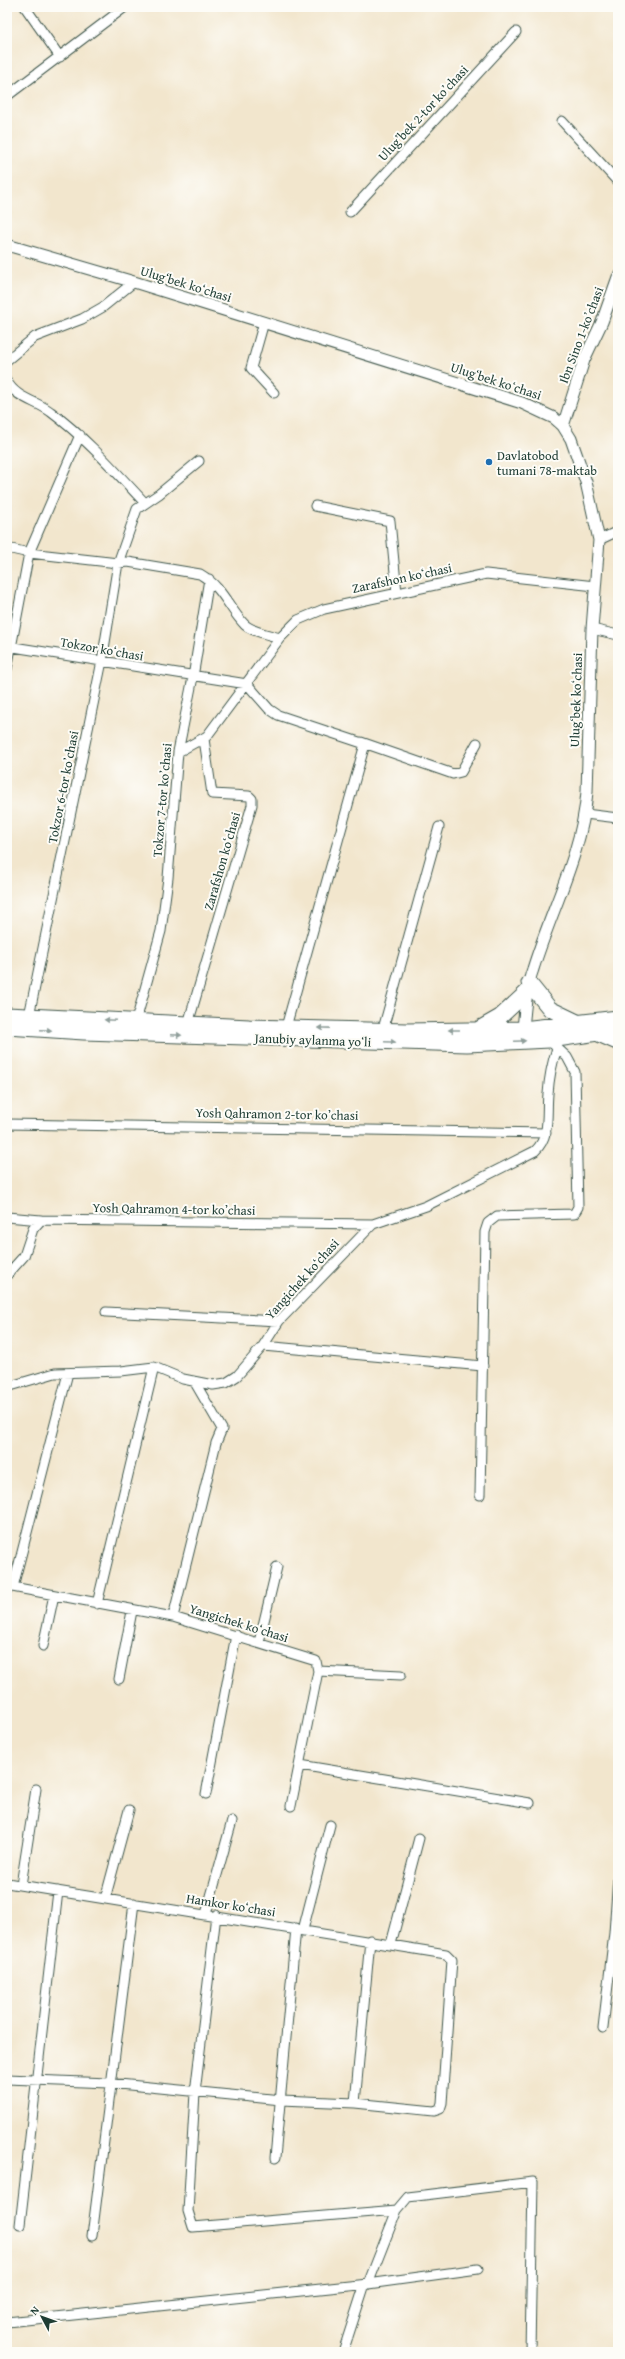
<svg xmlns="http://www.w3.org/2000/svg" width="625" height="2359" viewBox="0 0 625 2359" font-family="'Gentium Book Plus',serif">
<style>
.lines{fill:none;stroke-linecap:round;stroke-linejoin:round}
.minor-casing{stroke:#3f564b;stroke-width:11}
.tertiary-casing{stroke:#3f564b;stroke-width:13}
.secondary-casing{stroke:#3f564b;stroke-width:14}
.trunk-casing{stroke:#3f564b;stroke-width:17}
.minor{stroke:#fff;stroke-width:9}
.tertiary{stroke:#fff;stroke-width:11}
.secondary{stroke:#fff;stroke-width:12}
.trunk{stroke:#fff;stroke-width:15}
.oneway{fill:#8f9e9a}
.poi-dot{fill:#1f6fb2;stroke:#fdfcf7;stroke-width:1.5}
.labels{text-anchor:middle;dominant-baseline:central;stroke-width:4;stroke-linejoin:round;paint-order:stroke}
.street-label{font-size:13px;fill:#1f3d34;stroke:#fdfcf7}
.poi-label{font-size:13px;fill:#1f3d34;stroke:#fdfcf7;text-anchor:start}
</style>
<rect width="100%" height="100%" fill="#fdfcf7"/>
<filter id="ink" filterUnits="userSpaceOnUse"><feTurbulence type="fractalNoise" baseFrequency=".025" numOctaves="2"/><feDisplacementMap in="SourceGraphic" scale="8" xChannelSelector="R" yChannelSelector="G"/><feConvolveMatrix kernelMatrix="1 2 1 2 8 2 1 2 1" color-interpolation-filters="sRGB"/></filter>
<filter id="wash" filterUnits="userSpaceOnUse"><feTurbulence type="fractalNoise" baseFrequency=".012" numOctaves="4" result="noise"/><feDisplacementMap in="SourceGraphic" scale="16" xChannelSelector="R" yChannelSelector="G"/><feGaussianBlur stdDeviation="0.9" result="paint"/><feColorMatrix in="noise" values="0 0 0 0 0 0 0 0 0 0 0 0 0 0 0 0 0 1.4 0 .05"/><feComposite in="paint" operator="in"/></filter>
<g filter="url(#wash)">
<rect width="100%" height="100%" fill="#f2e6cd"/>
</g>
<g filter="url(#ink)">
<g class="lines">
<defs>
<path id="minor" d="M25,7L60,57
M7,96L125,7
M562,121L618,182
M350,212L516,32
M264,322L251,368L274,393
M7,360L35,337L82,319L103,307L134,282
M7,381C15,398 37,401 51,412C86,438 115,471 145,503
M315,506L390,521L397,593
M599,540L618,531
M7,548L29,553L118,563L128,562L200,574C224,588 228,608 245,625C253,632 270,635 280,638
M592,629L618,635
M7,646L247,684L269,709L278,715L365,744L286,1027
M7,669L29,553L80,435
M361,742L453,774L461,772L477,743
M178,752L207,736L280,638L298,620L324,609L486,574L595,586
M585,814L618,818
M29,1016L102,661L118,563L137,509L159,494L199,461
M136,1021L161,931L168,878L178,752L193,677L209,579
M188,1024L252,805V799L249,796L212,794L204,739L199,742
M383,1029L439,827
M7,1124L546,1133
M7,1217L41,1220
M7,1275L24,1256L33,1229L41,1220L373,1224
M106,1312L279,1321
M263,1346L483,1366
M7,1387L55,1373L121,1371L154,1367L183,1379L213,1385L226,1383L237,1376L263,1346L279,1321L373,1224L426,1206L535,1151C551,1136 546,1114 548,1094C549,1079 552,1063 557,1048
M480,1495L485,1232L488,1223L497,1216L574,1214L578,1207L575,1072L567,1057L554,1045
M7,1586L173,1617L316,1661L318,1671L291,1806
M13,1587L68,1373
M97,1604L154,1367
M173,1617L216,1443L222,1429L194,1381
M259,1642L277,1567
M43,1646L54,1595
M318,1671L401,1675
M119,1679L132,1611
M300,1765L530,1803
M206,1794L236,1635
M7,1883L446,1954L452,1960L442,2103L440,2109L434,2111L355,2103L281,2100L109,2083L7,2079
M21,1885L36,1789
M105,1899L129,1810
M206,1914L232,1821
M216,1915L195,2093L188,2211L193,2227L397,2210
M303,1930L330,1825
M391,1944L419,1838
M603,2028L614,1933L618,1877
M355,2103L370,1940
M275,2158L296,1928
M20,2225L58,1891
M92,2236L134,1903
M7,2322L368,2284L478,2269
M343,2352L364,2287L368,2284L397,2210L408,2197L533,2182L530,2352"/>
<path id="tertiary" d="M7,245L134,282L522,403L554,418L563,426L571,439L586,482L599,540L592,629L587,792C582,854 551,910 533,969C526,988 525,1009 523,1029
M563,426L584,360L602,322L618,277"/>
<path id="secondary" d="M595,1034L618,1044"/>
<path id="trunk" d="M529,983L550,1009L577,1022
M7,1015L249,1027L407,1031L523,1029L618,1018
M7,1027L84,1032L467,1044L550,1040L618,1030
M479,1029L500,1017L527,992"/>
</defs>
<use href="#minor" class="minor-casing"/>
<use href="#tertiary" class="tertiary-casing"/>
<use href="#secondary" class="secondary-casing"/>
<use href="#trunk" class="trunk-casing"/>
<use href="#minor" class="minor"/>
<use href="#tertiary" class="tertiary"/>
<use href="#secondary" class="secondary"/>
<use href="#trunk" class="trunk"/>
</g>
<defs><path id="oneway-solid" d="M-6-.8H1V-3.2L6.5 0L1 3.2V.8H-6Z"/></defs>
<g class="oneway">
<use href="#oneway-solid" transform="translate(110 1020) rotate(-177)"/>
<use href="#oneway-solid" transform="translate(324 1028) rotate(-179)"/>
<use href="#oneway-solid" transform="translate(46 1030) rotate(3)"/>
<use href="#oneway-solid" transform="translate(454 1030) rotate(180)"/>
<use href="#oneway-solid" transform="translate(176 1035) rotate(2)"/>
<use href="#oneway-solid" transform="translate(520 1041) rotate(-3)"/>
<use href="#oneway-solid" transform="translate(390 1042) rotate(2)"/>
</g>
</g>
<circle class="poi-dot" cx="489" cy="462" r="4"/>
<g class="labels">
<g class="street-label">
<text transform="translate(423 113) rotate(-47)">Ulugʼbek 2-tor koʼchasi</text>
<text transform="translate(186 284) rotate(17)">Ulugʻbek koʻchasi</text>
<text transform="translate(581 335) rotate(-69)">Ibn Sino 1-koʼchasi</text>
<text transform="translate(496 381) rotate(18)">Ulugʻbek koʻchasi</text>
<text transform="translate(402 578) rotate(-12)">Zarafshon koʻchasi</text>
<text transform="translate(102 649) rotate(10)">Tokzor koʻchasi</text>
<text transform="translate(576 700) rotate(-88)">Ulugʻbek koʻchasi</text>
<text transform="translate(63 787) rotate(-79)">Tokzor 6-tor koʼchasi</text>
<text transform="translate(162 800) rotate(-85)">Tokzor 7-tor koʼchasi</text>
<text transform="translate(222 861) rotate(-74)">Zarafshon koʻchasi</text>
<text transform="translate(313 1040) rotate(2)">Janubiy aylanma yoʻli</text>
<text transform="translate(277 1114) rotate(1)">Yosh Qahramon 2-tor koʼchasi</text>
<text transform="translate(174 1209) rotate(1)">Yosh Qahramon 4-tor koʼchasi</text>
<text transform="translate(302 1279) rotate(-48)">Yangichek koʻchasi</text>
<text transform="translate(239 1623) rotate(17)">Yangichek koʻchasi</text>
<text transform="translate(231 1905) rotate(9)">Hamkor koʻchasi</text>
</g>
<g class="poi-label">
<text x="497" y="455">Davlatobod<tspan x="497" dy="15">tumani 78-maktab</tspan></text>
</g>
</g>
<rect width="625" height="2359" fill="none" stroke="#fdfcf7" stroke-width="24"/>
<g transform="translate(42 2317) rotate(311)" stroke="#fdfcf7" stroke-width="3" paint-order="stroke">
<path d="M0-3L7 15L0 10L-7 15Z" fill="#1f3d34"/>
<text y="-6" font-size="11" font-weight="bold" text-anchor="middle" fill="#1f3d34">N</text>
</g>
</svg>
